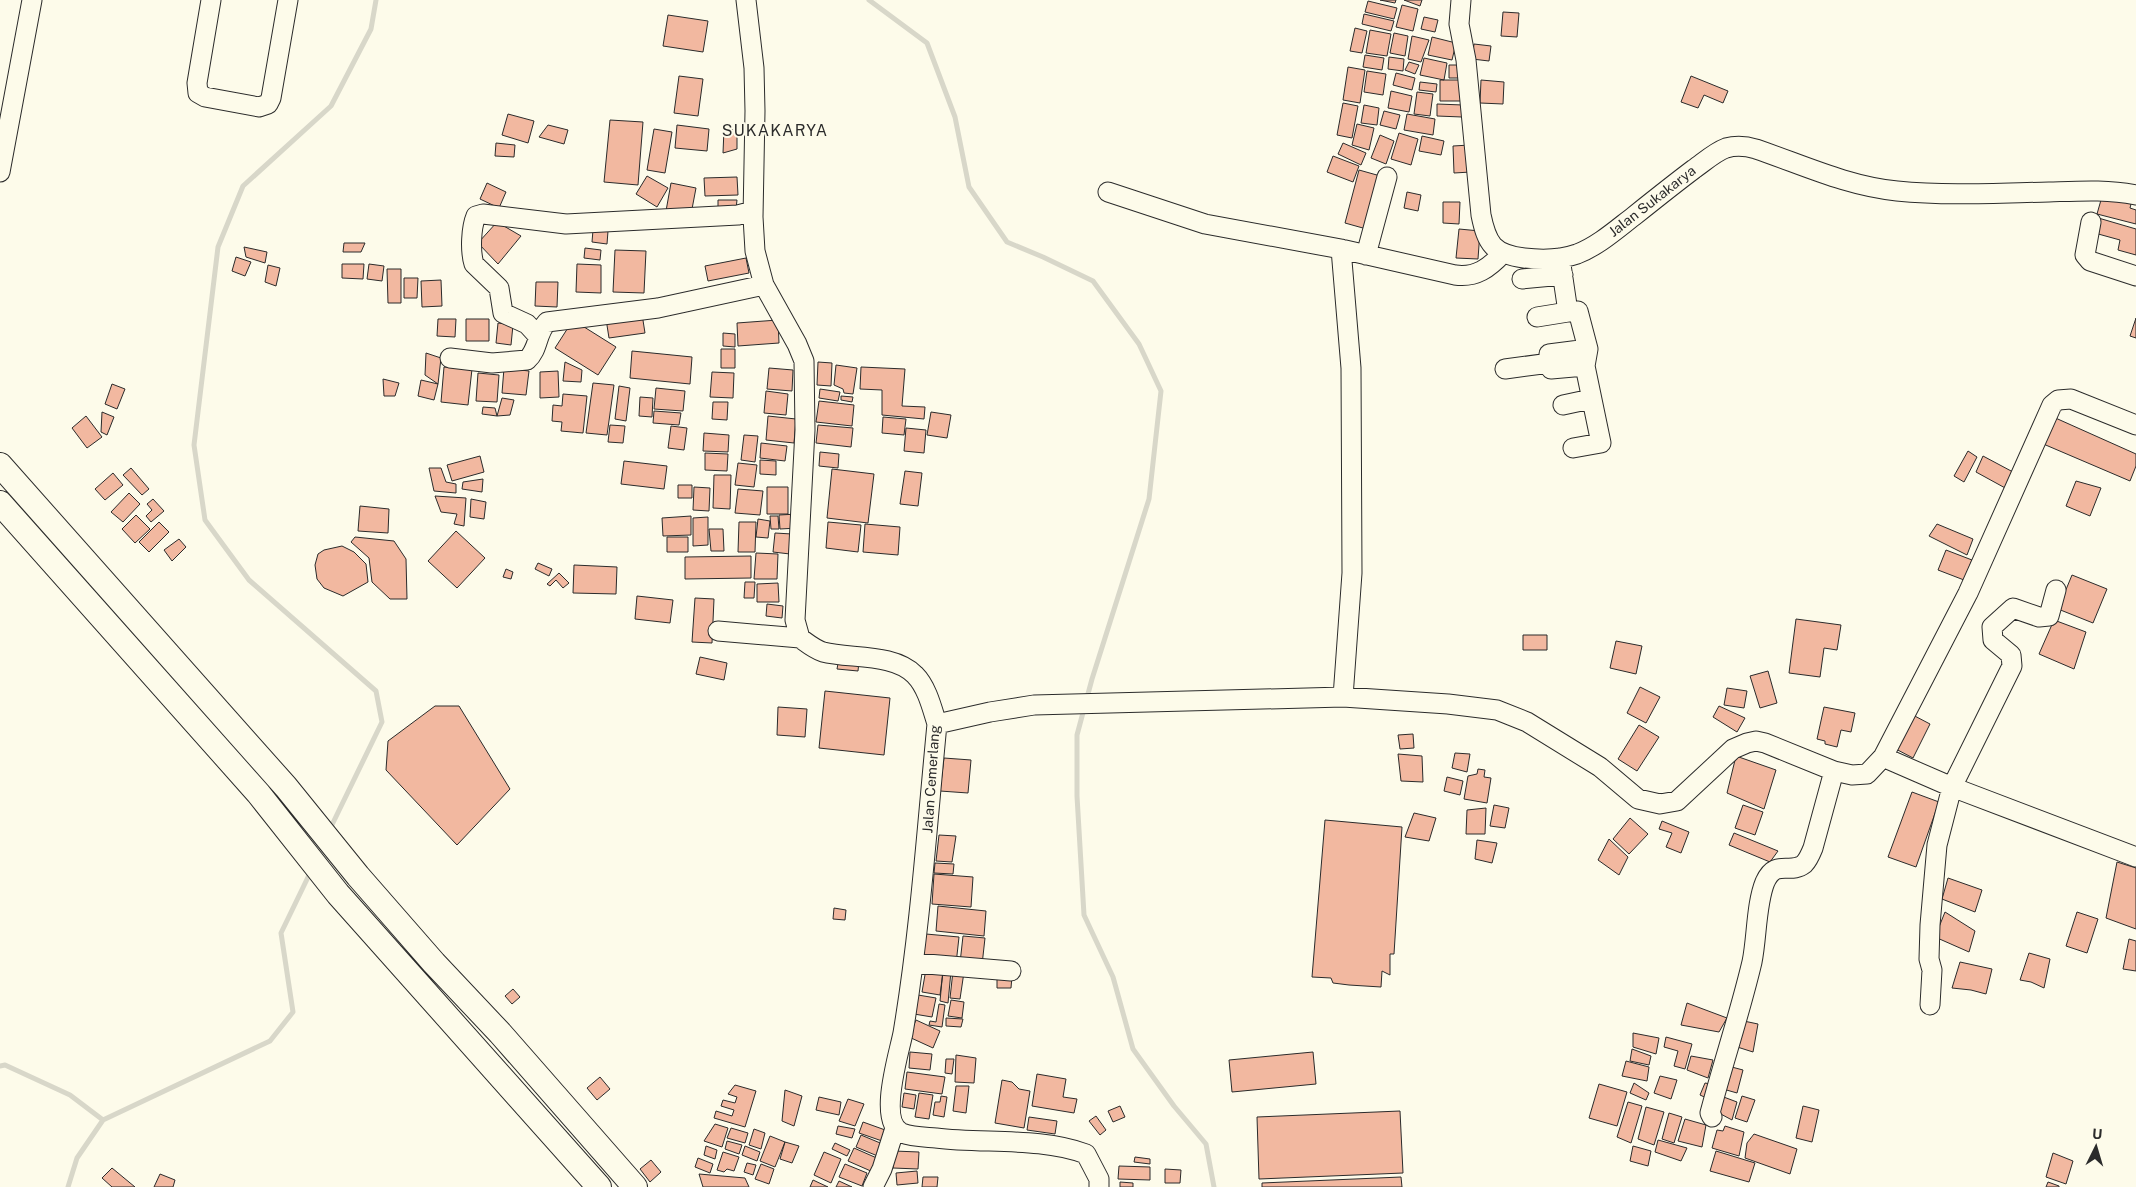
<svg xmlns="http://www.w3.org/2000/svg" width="2136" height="1187" viewBox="0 0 2136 1187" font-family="'Public Sans',sans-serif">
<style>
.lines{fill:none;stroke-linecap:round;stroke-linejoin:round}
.stream{stroke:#d8d7c9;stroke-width:5}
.building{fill:#f2b8a0;stroke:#2b2b2b}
.minor-casing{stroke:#2b2b2b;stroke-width:21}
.major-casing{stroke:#2b2b2b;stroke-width:26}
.minor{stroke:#fdfbea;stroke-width:19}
.major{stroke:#fdfbea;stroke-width:24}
.labels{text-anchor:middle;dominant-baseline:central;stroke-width:4;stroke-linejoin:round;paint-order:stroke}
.street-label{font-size:14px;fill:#2b2b2b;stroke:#fdfbea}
.quarter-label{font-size:16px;letter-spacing:1px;fill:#2b2b2b;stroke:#fdfbea}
</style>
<rect width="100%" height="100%" fill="#fdfbea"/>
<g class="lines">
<path class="stream" d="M869,0L927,43L955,117L969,187L1007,242L1043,257L1093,281L1139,344L1161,391L1149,499L1092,679L1077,735V796L1084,915L1113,977L1133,1049L1174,1106L1206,1144L1214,1187
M329,831L382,722L376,691L249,580L205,520L194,445L218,247L243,186L331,106L371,29L376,0
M0,1066L5,1065L70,1095L103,1120
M68,1187L77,1158L103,1120L270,1041L293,1012L281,933L311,871"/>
</g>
<path class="building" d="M1380,0H1396L1395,3Z
M1404,0H1422L1420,6Z
M1368,1L1397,8L1394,19L1365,12Z
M1402,5L1418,9L1413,31L1396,27Z
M1503,12L1519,13L1517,37L1501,36Z
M1364,14L1394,21L1391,31L1362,24Z
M668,15L708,21L703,52L663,46Z
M1424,17L1438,20L1435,32L1421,29Z
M1355,28L1367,31L1362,53L1350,51Z
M1370,30L1391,34L1387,56L1366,53Z
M1394,33L1408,36L1405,56L1390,53Z
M1412,36L1429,40L1421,62L1408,59Z
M1432,37L1456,43L1452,60L1428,55Z
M1474,44L1491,46L1489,61L1472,59Z
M1365,55L1384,58L1382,70L1363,67Z
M1389,57L1404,59L1403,71L1388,69Z
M1424,58L1447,63L1444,80L1420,75Z
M1409,62L1419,65L1415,74L1405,70Z
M1449,65H1462V78H1449Z
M1348,67L1365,70L1360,103L1343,100Z
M1367,71L1386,74L1383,95L1364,92Z
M1396,73L1415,78L1412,90L1393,85Z
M679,76L703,79L698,116L674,113Z
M1691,76L1728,91L1723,103L1704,95L1698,108L1681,102Z
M1440,80H1463L1462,101H1440Z
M1481,80L1504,82L1503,104L1480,103Z
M1420,82L1437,84L1436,92L1419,90Z
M1391,91L1412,96L1409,112L1388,108Z
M1417,92L1433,94L1430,116L1414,114Z
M1343,103L1358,106L1352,138L1337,135Z
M1437,104L1463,105L1462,117L1437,116Z
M1364,105L1379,108L1377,125L1361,123Z
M1384,111L1400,115L1396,129L1380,125Z
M508,114L534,121L528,143L502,135Z
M1407,114L1435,119L1433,135L1404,130Z
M610,120L643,122L638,185L604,182Z
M1357,124L1374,128L1369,150L1352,145Z
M548,125L568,130L564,144L539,137Z
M677,125L709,129L707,151L675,148Z
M654,129L672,132L665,173L647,170Z
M724,129L737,130V149L723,153Z
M1399,133L1418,139L1411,165L1391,159Z
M1380,135L1394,141L1386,164L1371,158Z
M1422,136L1444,141L1441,155L1419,151Z
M496,143L515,145L514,157L495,156Z
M1343,143L1366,153L1361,165L1338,154Z
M1470,145L1471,172L1454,173L1453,146Z
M1333,156L1359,166L1353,182L1327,172Z
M1359,170L1384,177L1370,230L1345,223Z
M647,176L668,188L657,207L636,194Z
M737,177L738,195L705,196L704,178Z
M487,183L506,192L499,208L480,199Z
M671,183L696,188L692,209L666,211Z
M1407,192L1421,195L1418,211L1404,208Z
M2103,193L2132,200L2130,208L2136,210V224L2097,214Z
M718,200H737L736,209H718Z
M1443,202H1460L1459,224L1443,223Z
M2095,217L2136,229V255L2118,250L2120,240L2091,232Z
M497,222L521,236L498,264L478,243Z
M1459,229L1480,231L1478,259L1456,258Z
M593,230L608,231L607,244L592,242Z
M344,243H365L361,252H343Z
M244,247L267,252L265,263L246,257Z
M585,248L601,250L600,260L584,258Z
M615,250L646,251L644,293L613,292Z
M236,257L251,262L245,276L232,271Z
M746,258L749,273L708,281L705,266Z
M342,264H364L363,279L342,278Z
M369,264L384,266L382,281L367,279Z
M577,264L601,265V293L576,292Z
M268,265L280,268L276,286L265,282Z
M387,269H401V303H388Z
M404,278H418L417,298H404Z
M441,280L442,306L422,307L421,281Z
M536,282H558L557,307L535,306Z
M642,314L645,333L609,338L606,319Z
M2136,318V338L2130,336Z
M438,319H456L455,337L437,336Z
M466,319H489V341H466Z
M573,320L616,347L598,375L555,348Z
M778,320L779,343L738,346L737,323Z
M498,323L513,325L511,345L496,343Z
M723,333L735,334V347L723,346Z
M721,349H735V368H721Z
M632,351L692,357L690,384L630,378Z
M426,353L441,358L438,384L425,375Z
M565,362L582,370L581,382L563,381Z
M818,362L832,363L831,386L817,385Z
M836,365L857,368L853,394L844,393L843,389L834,385Z
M444,367L472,369L468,405L441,402Z
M861,367L905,369L902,406L925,407L924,419L882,415V390L860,389Z
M504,368L529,371L526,395L502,393Z
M769,368L793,370L792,391L767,389Z
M558,371L559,397L540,398V372Z
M712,372L734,373L733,398L710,397Z
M478,373L499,375L497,402L476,401Z
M383,379L399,383L395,396H384Z
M421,380L438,384L434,400L418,396Z
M593,383L614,385L607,435L586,433Z
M112,384L125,389L117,409L105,404Z
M619,386L630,388L626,421L615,419Z
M656,388L685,391L683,411L654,409Z
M820,389L840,392L838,401L819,398Z
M766,391L788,394L786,415L764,413Z
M563,394L587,396L583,433L561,431L562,422L552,421L553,405L562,406Z
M841,396L853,397L852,402L841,400Z
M640,397L653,398L652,417L639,416Z
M502,398L514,400L510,415L497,416Z
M819,401L854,405L852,426L816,422Z
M713,402H728L727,420L712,419Z
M483,407L495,408L497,416L482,414Z
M654,411L681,413L679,425L653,423Z
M102,412L114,417L107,435L101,432Z
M931,412L951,415L947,438L927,435Z
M86,416L102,437L87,448L72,428Z
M768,416L796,419L794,443L766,440Z
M2051,416L2136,454V466L2130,481L2041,443Z
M883,417L906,419L904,435L882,433Z
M610,425L625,426L623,443L608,442Z
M818,425L853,428L851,447L816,443Z
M671,426L687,428L684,450L668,448Z
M906,428L926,430L924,453L904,451Z
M704,433L729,435L728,452L703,451Z
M744,435L758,436L755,462L741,460Z
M761,443L787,446L785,461L760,458Z
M1968,451L1977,457L1964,482L1954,476Z
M820,452L839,454L838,468L819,466Z
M705,453L728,454L727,471L705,470Z
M480,456L484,472L452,481L447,465Z
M1983,456L2013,472L2007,489L1976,472Z
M760,460L776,461V475L760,474Z
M624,461L667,466L664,489L621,484Z
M738,463L757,465L754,487L735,485Z
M131,468L149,489L142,495L123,475Z
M429,468H441L446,482L456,484V493L434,491Z
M832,469L874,474L868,523L827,518Z
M905,471L922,473L918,506L900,504Z
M113,473L123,485L105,500L95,489Z
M714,475H731L730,509L713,508Z
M483,479L482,492L462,489L463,482Z
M2076,481L2101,488L2090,516L2066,506Z
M678,485H692V498H678Z
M694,487L710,488L709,511L693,510Z
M767,487H788V514H767Z
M738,489L763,491L760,515L735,513Z
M129,493L140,504L123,522L111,512Z
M435,496L466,498L464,526L454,524L457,514L441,512Z
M153,499L164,511L151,522L146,516L152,510L147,504Z
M471,499L486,502L484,519L470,517Z
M360,506L389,509L388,533L358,531Z
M798,514V528L780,529L779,515Z
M136,515L150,529L135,543L122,529Z
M691,516V535L663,536L662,518Z
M770,516H778L779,529H771Z
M708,517V545L693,546V518Z
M758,519L770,521L768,538L756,537Z
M159,522L169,532L149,552L139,542Z
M739,522H756L755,552H738Z
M828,522L861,525L858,552L826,548Z
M865,524L900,527L898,555L863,552Z
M1937,524L1973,539L1967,555L1929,536Z
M709,529H723L724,551H711Z
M456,531L485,558L457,588L428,561Z
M775,533L792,534L790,554L773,552Z
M355,537L394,541L406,559L407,599H390L372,582L369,558L351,542Z
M667,537H688V552H667Z
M179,539L186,547L172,561L164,550Z
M342,546L354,552L366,564L368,582L343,596L324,588L317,579L315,565L318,554L324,550Z
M1946,550L1972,560L1964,580L1938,570Z
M756,553L778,554L777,579H754Z
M751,556V578L685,579V557Z
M538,563L552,569L549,576L535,569Z
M574,565L617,567L616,594L573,593Z
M506,569L513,572L511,579L503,577Z
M559,573L569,583L563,588L556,580L550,586L547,584Z
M2072,575L2107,589L2093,623L2058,609Z
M745,582H755L754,598H744Z
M778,583L779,602H757V584Z
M637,596L673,600L670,623L635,619Z
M695,598L714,599L712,643L692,642Z
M767,604L783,606L782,618L766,616Z
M1796,619L1841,625L1837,650L1824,648L1820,677L1789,673Z
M2054,620L2086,632L2074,669L2039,654Z
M1523,635H1547V650H1523Z
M1616,641L1642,646L1636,674L1610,668Z
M700,657L727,663L724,680L696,674Z
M839,658L859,661L858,671L837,669Z
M1768,671L1777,703L1760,708L1750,676Z
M1640,687L1660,697L1646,723L1627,713Z
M1727,688L1747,691L1744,708L1724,705Z
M825,691L890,698L884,755L819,748Z
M435,706H459L510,789L457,845L386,770L388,741Z
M1719,706L1745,718L1737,732L1713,717Z
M778,707L807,709L805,737L777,735Z
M1824,707L1855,713L1851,732L1841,730L1837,747L1825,744V741L1817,739Z
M1909,713L1930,724L1913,758L1892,747Z
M1639,725L1659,737L1637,771L1618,759Z
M1413,734L1414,748L1400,749L1398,735Z
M1455,753L1470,754L1467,772L1452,768Z
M1398,754L1422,756L1423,782L1401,781Z
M1736,756L1776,770L1764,809L1727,793Z
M944,758L971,760L968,793L940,791Z
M1478,769L1485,770L1484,777L1491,778L1487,803L1464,799L1468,776L1477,774Z
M1447,777L1463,781L1460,795L1444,791Z
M1912,792L1939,802L1916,867L1888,857Z
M1494,805L1509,808L1505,828L1490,826Z
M1743,805L1763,812L1755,835L1735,828Z
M1486,808L1485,834H1466L1467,810Z
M1414,813L1436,818L1429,841L1405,837Z
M1630,818L1648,834L1629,854L1613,839Z
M1325,820L1402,827L1394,954H1390V975L1382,971L1381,987L1349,985L1333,983L1331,978L1312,977Z
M1662,821L1689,832L1681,853L1666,847L1672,833L1659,829Z
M1734,833L1778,851L1770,862L1729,845Z
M939,835L956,836L952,862L936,861Z
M1609,839L1628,857L1619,875L1598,860Z
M1477,840L1497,843L1492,863L1475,859Z
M2117,862L2136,868V929L2106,918Z
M935,863L954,864L953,874L934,873Z
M934,874L973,877L971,907L932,904Z
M1948,878L1982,890L1975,912L1942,899Z
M938,906L986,911L984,936L936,931Z
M834,908L846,910L845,920L833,919Z
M1945,912L1975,931L1969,952L1935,937Z
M2077,912L2098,919L2087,953L2066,946Z
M926,934L959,937L956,964L923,960Z
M963,936L985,938L982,965L960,963Z
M2129,939L2136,941V971L2123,969Z
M2029,953L2050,959L2044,988L2031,982L2020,980Z
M1960,962L1992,969L1986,994L1971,990L1952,988Z
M926,969L943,972L940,995L922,992Z
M943,970L951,971L948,1003L940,1001Z
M953,971L964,972L960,999L950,998Z
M997,976H1012L1011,988H997Z
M513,989L520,997L512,1004L505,996Z
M918,995L936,998L932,1017L914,1014Z
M951,1000L964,1002L962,1018L948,1016Z
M1687,1003L1727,1018L1719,1032L1681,1025Z
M939,1004L945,1005L942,1027L929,1025L930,1021L936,1022Z
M946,1018L963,1019L961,1027L946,1026Z
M916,1020L940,1031L933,1048L909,1037Z
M1739,1020L1758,1024L1753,1052L1731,1045Z
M1633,1033L1659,1038L1656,1054L1633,1047Z
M1666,1037L1692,1044L1685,1069L1674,1066L1678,1051L1664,1047Z
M1632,1049L1651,1056L1649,1065L1630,1061Z
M910,1052L932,1054L930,1070L909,1068Z
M1313,1052L1316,1084L1232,1092L1229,1060Z
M956,1055L976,1058L974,1083L955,1082Z
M1691,1056L1713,1060L1708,1078L1687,1070Z
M946,1059H954L952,1074L945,1073Z
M1626,1061L1649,1067L1647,1081L1622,1076Z
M1728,1066L1743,1070L1737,1093L1723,1089Z
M907,1072L945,1077L942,1094L905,1089Z
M1037,1074L1066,1079L1063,1097L1077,1099L1074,1113L1032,1106Z
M1660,1076L1677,1080L1671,1099L1654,1093Z
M600,1077L610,1089L597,1100L587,1088Z
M1002,1080L1012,1082L1019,1089L1030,1091L1024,1128L995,1123Z
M1634,1083L1649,1093L1646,1100L1630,1093Z
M1705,1083L1716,1085L1713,1101L1700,1095Z
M1599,1084L1627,1092L1617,1126L1589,1118Z
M735,1085L756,1091L745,1127L714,1118L716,1111L732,1116L734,1110L721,1106L723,1100L735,1103L737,1097L728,1094Z
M956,1086H969L966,1113L953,1111Z
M785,1090L802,1096L794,1126L782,1121Z
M904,1093L916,1095L914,1109L902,1107Z
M919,1093L933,1095L929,1119L915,1117Z
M941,1096L947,1097L944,1117L933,1115L935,1102H940Z
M1721,1096L1737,1102L1732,1120L1717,1112Z
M1742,1096L1755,1100L1747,1122L1735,1118Z
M819,1097L841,1102L839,1115L816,1110Z
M848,1099L864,1104L855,1126L839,1121Z
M1628,1102L1642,1106L1631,1143L1617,1137Z
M1120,1106L1125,1117L1113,1122L1108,1111Z
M1803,1106L1819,1110L1812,1142L1796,1138Z
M1646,1107L1664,1112L1654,1145L1638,1139Z
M1400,1111L1403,1173L1259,1179L1257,1117Z
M1669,1113L1682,1117L1674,1143L1662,1139Z
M1096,1116L1106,1130L1100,1135L1089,1121Z
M1029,1117L1057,1121L1055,1134L1027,1130Z
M1685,1119L1706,1125L1702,1147L1678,1141Z
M863,1122L888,1131L885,1142L859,1133Z
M715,1124L728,1128L722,1147L704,1141Z
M838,1126L855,1129L852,1138L836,1134Z
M1725,1126L1744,1132L1739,1156L1712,1148L1717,1130L1723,1131Z
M731,1128L748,1133L745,1143L727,1138Z
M754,1129L765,1133L761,1149L749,1145Z
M1754,1134L1797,1149L1790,1174L1745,1158L1747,1143Z
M861,1135L885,1145L880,1157L856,1147Z
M770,1136L785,1142L775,1167L760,1161Z
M1658,1140L1687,1148L1681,1161L1655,1152Z
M727,1141L742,1145L739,1154L725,1149Z
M785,1142L799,1146L792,1163L780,1159Z
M835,1143L850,1150L847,1156L832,1149Z
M706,1146L717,1150L715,1159L704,1155Z
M745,1146L760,1152L757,1161L742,1155Z
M1633,1146L1651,1151L1648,1166L1630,1161Z
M854,1148L879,1159L873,1172L848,1161Z
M894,1151L919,1152L918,1169L893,1168Z
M1716,1151L1755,1163L1749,1182L1710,1171Z
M723,1152L739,1157L734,1171L727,1169L724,1172L717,1170Z
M824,1152L841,1159L831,1183L814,1175Z
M2053,1153L2073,1161L2066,1184L2046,1177Z
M1135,1157L1150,1159V1164L1134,1162Z
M698,1158L713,1164L710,1173L695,1167Z
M651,1160L661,1172L650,1182L640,1169Z
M747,1163L756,1165L753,1175L744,1172Z
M761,1164L774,1169L769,1184L755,1179Z
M845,1164L867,1173L862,1186L839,1177Z
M1119,1166L1150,1167V1180L1118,1179Z
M112,1168L135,1187H112L102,1178Z
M1165,1169L1181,1170L1180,1183H1165Z
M917,1171L918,1183L897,1185L896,1173Z
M160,1174L175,1180L173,1187H154Z
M699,1174L745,1178L749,1187H703Z
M923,1177H938L937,1187H922Z
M1401,1177L1402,1187H1262V1183Z
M813,1180L828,1187H810Z
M839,1181L852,1187H836Z
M1120,1182L1133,1183V1187H1120Z
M2048,1182L2059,1186V1187H2046Z"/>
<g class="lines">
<defs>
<path id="minor" d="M211,0L197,83L198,93L205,97L259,107L268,104L271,98L288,0
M746,0L754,68L755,111L753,217L755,251L764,285L797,344L804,361L805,430L795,620L800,638C807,643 814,649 823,652C850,659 894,653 915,675C927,687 932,708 937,724C927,827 920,931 903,1033C899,1054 877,1122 902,1133C912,1137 925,1137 936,1138C984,1144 1041,1137 1086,1154L1099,1179V1187
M1461,0L1459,24L1466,60L1481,215C1487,244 1493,254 1524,258C1542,260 1560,260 1577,254C1598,246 1617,229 1634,216C1654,200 1674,184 1694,169C1704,162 1715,152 1726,148C1737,145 1746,146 1756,149C1803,165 1847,186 1897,191C1947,196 1999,193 2049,192C2079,191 2107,189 2136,195
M0,172L32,0
M1108,192L1205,224L1341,249L1455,275C1476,278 1489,268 1503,253
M2091,222L2085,255L2090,261L2136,276
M1341,249L1351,368L1352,573L1343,697
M1366,255L1387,177
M1560,258L1568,312L1578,311L1588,349L1585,366L1601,443L1573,448
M1522,279L1563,275
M1537,317L1568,312
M538,336L527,324L503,313L499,288L474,264C470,251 471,228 476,216L483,214L566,224L738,215L753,211
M450,358L492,363L527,360C539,349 536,334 547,322L658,308L764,285
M1585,366L1551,369L1549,354L1588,349
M1505,369L1550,363
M1563,405L1591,399
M718,631L800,638
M937,724L990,712L1034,705L1343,697L1448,704L1497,710L1527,722L1600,767L1638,799L1660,804L1677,801L1733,749L1747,743L1756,741L1765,743L1834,771L1852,775L1867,774L1883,757L1968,593L2052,405L2058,400L2071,399L2136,425
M1883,757L1952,787L2136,857
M915,963L1011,971
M1930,1005L1932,970L1929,959L1930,925L1937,845L1952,787L2012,666L2011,655L1993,640L1992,627L2013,608L2039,617L2049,616L2056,590
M1712,1117L1710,1113C1723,1063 1740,1013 1752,962C1757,938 1756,904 1765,882C1776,858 1790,875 1804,864C1808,860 1811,853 1813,848L1834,771
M873,1187L882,1169L895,1128"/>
<path id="major" d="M0,465L286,787L358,876L434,963L500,1033L635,1187
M0,503L258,793L338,894L599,1187"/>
</defs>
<use href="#minor" class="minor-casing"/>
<use href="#major" class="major-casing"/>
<use href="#minor" class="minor"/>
<use href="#major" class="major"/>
</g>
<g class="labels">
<g class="street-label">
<text transform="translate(1652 201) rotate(-38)">Jalan Sukakarya</text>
<text transform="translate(931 779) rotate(-86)">Jalan Cemerlang</text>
</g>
<g class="quarter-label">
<text x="775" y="130">SUKAKARYA</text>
</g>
</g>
<g transform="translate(2096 1147) rotate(5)" stroke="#fdfbea" stroke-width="4" paint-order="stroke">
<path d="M0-4L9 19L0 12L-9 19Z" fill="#2b2b2b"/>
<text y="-8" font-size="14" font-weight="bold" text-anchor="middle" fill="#2b2b2b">U</text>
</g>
</svg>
